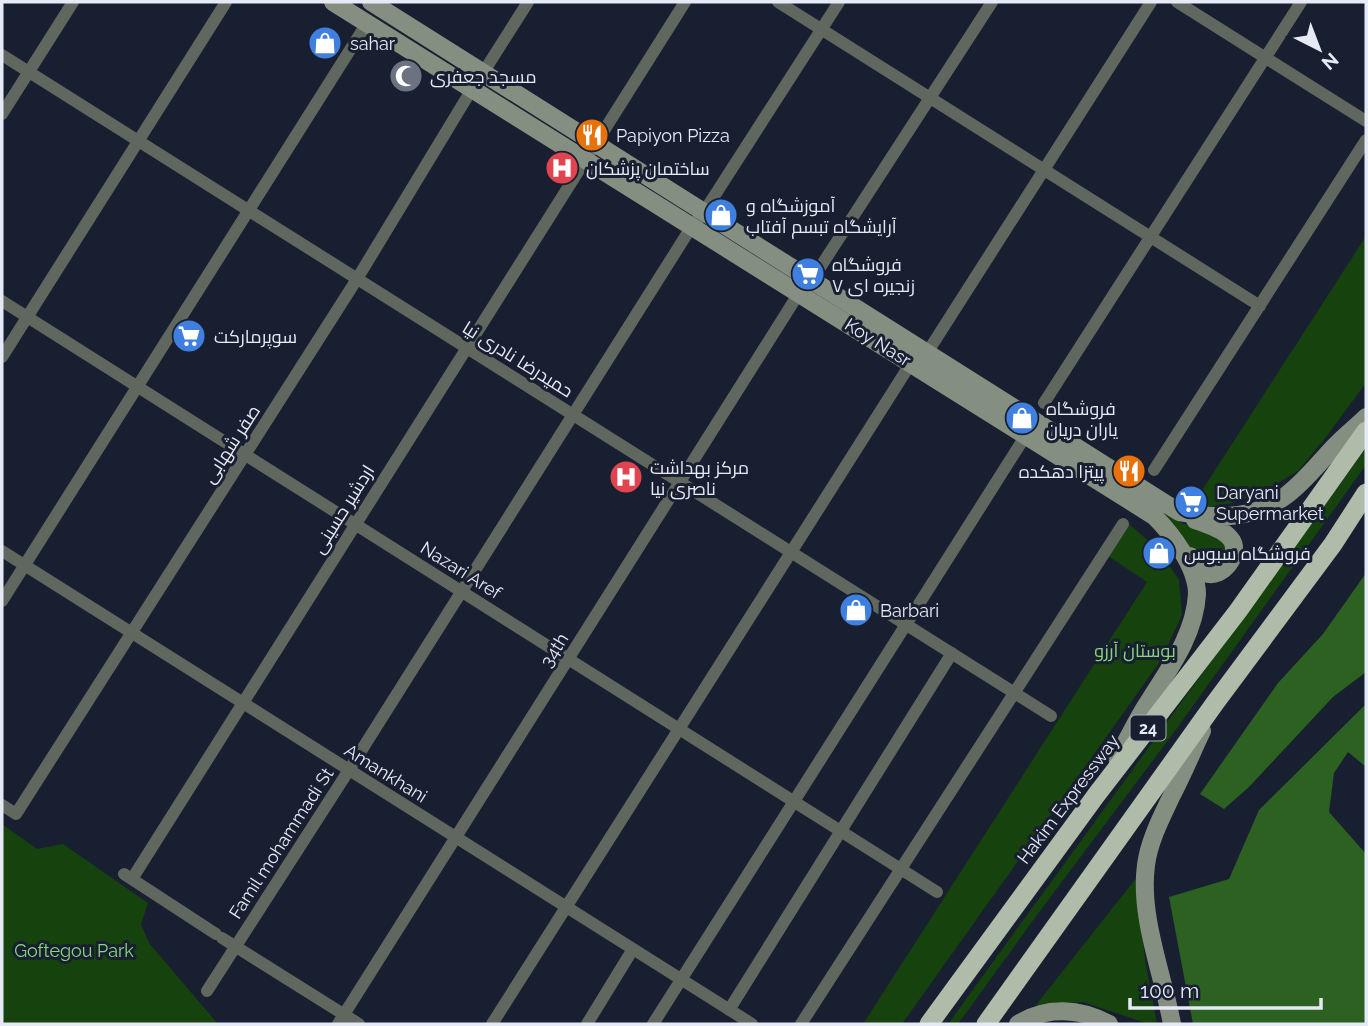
<svg xmlns="http://www.w3.org/2000/svg" width="1368" height="1026" viewBox="0 0 1368 1026" font-family="Raleway,Cairo,sans-serif">
<style>
.green{fill:#16420d}
.forest{fill:#2c6121}
.lines{fill:none;stroke-linecap:round;stroke-linejoin:round}
.minor{stroke:#60675e;stroke-width:12}
.secondary{stroke:#848f81;stroke-width:18}
.trunk{stroke:#aebca9;stroke-width:19}
.labels{text-anchor:middle;dominant-baseline:central;stroke-width:6;stroke-linejoin:round;paint-order:stroke}
.shield{fill:#181f30;stroke:#a8adbb;stroke-width:2}
.shield-label{font-size:16px;font-weight:bold;fill:#e5eaf6}
.poi-label{font-size:18px;fill:#e5eaf6;stroke:#181f30;text-anchor:start}
.street-label{font-size:18px;fill:#e5eaf6;stroke:#181f30}
.park-label{font-size:18px;fill:#8ad57d;stroke:#181f30}
</style>
<rect width="100%" height="100%" fill="#181f30"/>
<path class="green" d="M1366,236V383L1326,437L1298,471L1263,492L1233,503L1213,506H1192Z
M1366,448V465L1172,735L1037,915L958,1024H948Z
M1155,507L1182,523L1220,537L1228,553L1215,566L1201,562Z
M1129,524L1160,551L1179,580L1182,615L1161,660L902,1024H863L1147,582L1108,556Z
M2,824L37,849L63,844L148,903L141,924L149,943L218,1024H2Z
M1137,877L1145,960L1157,1024H1149L1083,1002L1036,1005Z"/>
<path class="forest" d="M1366,573V672L1333,697L1249,787L1224,809L1200,794L1278,683L1323,634Z
M1366,704V767L1348,752L1334,773L1329,812L1366,854V1024H1193L1169,897L1229,879L1259,810Z"/>
<g class="lines">
<path class="minor" d="M778,2L1260,306
M1177,2L1366,121
M2,55L1051,716
M483,73L528,2
M2,114L73,2
M812,280L992,2
M2,301L937,892
M927,353L1151,2
M2,357L226,2
M1044,403L1301,2
M1154,470L1366,140
M2,551L752,1024
M2,601L367,23
M2,805L16,814L357,279L472,89
M124,874L216,934
M132,879L685,2
M222,938L359,1024
M207,991L349,770L692,226L704,212L839,2
M729,1010L952,653
M338,1024L799,293
M492,1024L911,363
M587,1024L633,949
M653,1024L1026,435
M801,1024L1123,524"/>
<path class="secondary" d="M333,2L1154,516C1172,534 1197,567 1197,594C1195,634 1169,669 1149,701C1137,719 1128,739 1117,758
M371,2L1179,512C1199,515 1219,518 1239,515C1285,508 1305,478 1334,447C1344,436 1356,427 1366,417
M1190,556C1194,562 1199,570 1205,573C1223,580 1243,552 1230,538C1223,529 1206,524 1195,520
M1018,1024C1046,1006 1080,1008 1109,1024
M1172,1024C1163,974 1139,917 1146,865C1149,841 1162,816 1172,795C1183,774 1192,752 1202,731"/>
<path class="trunk" d="M929,1024L1097,794L1238,611L1366,431
M986,1024L1215,703L1333,544L1366,493"/>
</g>
<defs>
<symbol id="shop-disc" viewBox="-11 -11 22 22"><circle r="9.5" fill="#3f7fe0" stroke="#181f30"/><path d="M-5-2.5h2.3a2.7 3.5 0 0 1 5.4 0H5L5.5 6h-11ZM-1.5-2.5h3a1.5 2.3 0 0 0-3 0Z" fill="#fff"/></symbol>
<symbol id="mosque-disc" viewBox="-11 -11 22 22"><circle r="9.5" fill="#6b7280" stroke="#181f30"/><path d="M3.5-4.9A6 6 0 1 0 3.5 4.9A5 5 0 1 1 3.5-4.9Z" fill="#fff"/></symbol>
<symbol id="restaurant-disc" viewBox="-11 -11 22 22"><circle r="9.5" fill="#e8710a" stroke="#181f30"/><path d="M-5-6h1v4h1v-4h1v4h1v-4h1v5L-1.5 .5V6h-2V.5L-5-1ZM5-6V6H3V1.5H1.5Q1.5-4 5-6Z" fill="#fff"/></symbol>
<symbol id="hospital-disc" viewBox="-11 -11 22 22"><circle r="9.5" fill="#e0444e" stroke="#181f30"/><path d="M-5-5h3v3.5h4V-5h3V5h-3V1.5h-4V5h-3Z" fill="#fff"/></symbol>
<symbol id="supermarket-disc" viewBox="-11 -11 22 22"><circle r="9.5" fill="#3f7fe0" stroke="#181f30"/><path d="M-6-5.5h2.5l.6 2H6L4.5 2H-2.5L-4.4-4H-6ZM-1.5 3.2a1.3 1.3 0 1 0 .1 0ZM3 3.2a1.3 1.3 0 1 0 .1 0Z" fill="#fff"/></symbol>
</defs>
<g fill-rule="evenodd">
<use href="#shop-disc" x="306" y="24" width="38" height="38"/>
<use href="#mosque-disc" x="387" y="57" width="38" height="38"/>
<use href="#restaurant-disc" x="573" y="116" width="38" height="38"/>
<use href="#hospital-disc" x="543" y="149" width="38" height="38"/>
<use href="#shop-disc" x="702" y="196" width="38" height="38"/>
<use href="#supermarket-disc" x="789" y="255" width="38" height="38"/>
<use href="#supermarket-disc" x="170" y="317" width="38" height="38"/>
<use href="#shop-disc" x="1003" y="399" width="38" height="38"/>
<use href="#restaurant-disc" x="1110" y="452" width="38" height="38"/>
<use href="#hospital-disc" x="607" y="458" width="38" height="38"/>
<use href="#supermarket-disc" x="1172" y="483" width="38" height="38"/>
<use href="#shop-disc" x="1140" y="534" width="38" height="38"/>
<use href="#shop-disc" x="837" y="591" width="38" height="38"/>
</g>
<g class="labels">
<rect class="shield" x="1130.5" y="715.5" width="35" height="25" rx="5"/>
<g class="shield-label">
<text x="1148" y="728">24</text>
</g>
<g class="poi-label">
<text x="350" y="43">sahar</text>
<text x="430" y="76">مسجد جعفری</text>
<text x="616" y="135">Papiyon Pizza</text>
<text x="586" y="168">ساختمان پزشکان</text>
<text x="746" y="205">آموزشگاه و<tspan x="746" dy="21">آرایشگاه تبسم آفتاب</tspan></text>
<text x="832" y="264">فروشگاه<tspan x="832" dy="21">زنجیره ای ۷</tspan></text>
<text x="214" y="336">سوپرمارکت</text>
<text x="1046" y="408">فروشگاه<tspan x="1046" dy="21">یاران دریان</tspan></text>
<text x="650" y="467">مرکز بهداشت<tspan x="650" dy="21">ناصری نیا</tspan></text>
<text x="1104" y="471" text-anchor="end">پیتزا دهکده</text>
<text x="1216" y="492">Daryani<tspan x="1216" dy="21">Supermarket</tspan></text>
<text x="1184" y="553">فروشگاه سبوس</text>
<text x="880" y="610">Barbari</text>
</g>
<g class="street-label">
<text transform="translate(878 342) rotate(32)">Koy Nasr</text>
<text transform="translate(518 359) rotate(32)">حمیدرضا نادری نیا</text>
<text transform="translate(231 444) rotate(-57)">صفر شهابی</text>
<text transform="translate(343 509) rotate(-58)">اردشیر حسینی</text>
<text transform="translate(461 570) rotate(32)">Nazari Aref</text>
<text transform="translate(554 650) rotate(-58)">34th</text>
<text transform="translate(386 773) rotate(32)">Amankhani</text>
<text transform="translate(1068 799) rotate(-53)">Hakim Expressway</text>
<text transform="translate(281 843) rotate(-57)">Famil mohammadi St</text>
</g>
<g class="park-label">
<text x="1135" y="650">بوستان آرزو</text>
<text x="74" y="950">Goftegou Park</text>
</g>
</g>
<rect width="1368" height="1026" fill="none" stroke="#e5eaf6" stroke-width="7"/>
<g transform="translate(1319 49) rotate(138)" stroke="#181f30" stroke-width="5" paint-order="stroke">
<path d="M0-5L12 26L0 18L-12 26Z" fill="#e5eaf6"/>
<text y="-10" font-size="19" font-weight="bold" text-anchor="middle" fill="#e5eaf6">N</text>
</g>
<path d="M1130 998v10h191v-10" fill="none" stroke="#e5eaf6" stroke-width="3.5"/>
<text x="1140" y="998" font-size="21" fill="#e5eaf6" stroke="#181f30" stroke-width="5" paint-order="stroke">100 m</text>
</svg>
